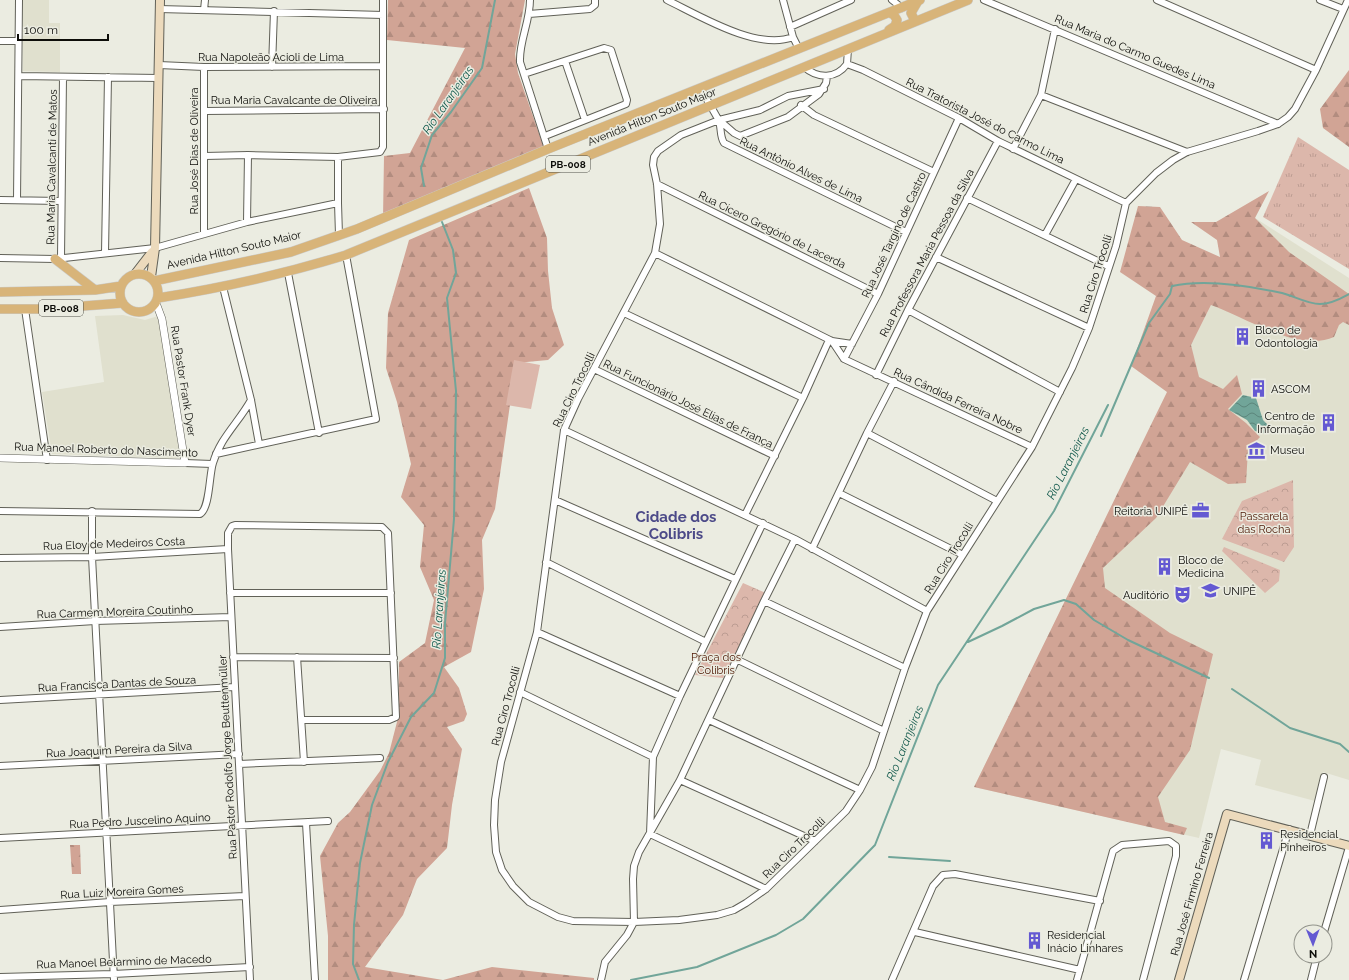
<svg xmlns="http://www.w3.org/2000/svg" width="1349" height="980" viewBox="0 0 1349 980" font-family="Raleway,sans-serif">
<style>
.built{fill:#e0e0ce}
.grass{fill:url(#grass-tufts)}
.forest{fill:url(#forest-firs)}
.park{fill:url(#park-crowns)}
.pitch{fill:#dcb7ab}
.water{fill:url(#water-waves)}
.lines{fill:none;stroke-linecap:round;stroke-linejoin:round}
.stream{stroke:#71a599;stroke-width:2}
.minor-casing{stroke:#616158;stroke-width:8}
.tertiary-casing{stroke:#616158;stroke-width:8}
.secondary-casing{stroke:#616158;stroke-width:10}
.primary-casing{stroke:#cacac9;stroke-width:10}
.minor{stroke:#fff;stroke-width:6}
.tertiary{stroke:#fff;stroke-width:7}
.secondary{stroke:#ecdabc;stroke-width:8}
.primary{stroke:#d8b479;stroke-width:9}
.labels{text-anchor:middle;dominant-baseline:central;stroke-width:3;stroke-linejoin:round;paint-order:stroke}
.shield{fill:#ebece1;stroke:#50504a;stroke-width:1}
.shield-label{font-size:10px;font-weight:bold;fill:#0d0d09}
.street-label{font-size:11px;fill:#0d0d09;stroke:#ebece1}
.poi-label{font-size:11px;fill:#0d0d09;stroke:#ebece1;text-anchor:start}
.park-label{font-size:11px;fill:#4c1502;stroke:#ebece1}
.water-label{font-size:12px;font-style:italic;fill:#155b4e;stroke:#ebece1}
.district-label{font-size:15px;font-weight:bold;fill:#4c4a88;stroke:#ebece1}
</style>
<defs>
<pattern id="grass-tufts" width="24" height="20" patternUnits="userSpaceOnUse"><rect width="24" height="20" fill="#dcb7ab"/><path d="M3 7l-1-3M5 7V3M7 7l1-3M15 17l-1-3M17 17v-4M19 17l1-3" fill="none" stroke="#bc9c92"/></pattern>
<pattern id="forest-firs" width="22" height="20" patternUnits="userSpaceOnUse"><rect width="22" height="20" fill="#d1a495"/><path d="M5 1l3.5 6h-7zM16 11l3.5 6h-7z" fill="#b28c7f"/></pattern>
<pattern id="park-crowns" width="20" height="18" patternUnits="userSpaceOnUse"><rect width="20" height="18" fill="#dcb7ab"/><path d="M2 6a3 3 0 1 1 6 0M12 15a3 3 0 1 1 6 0" fill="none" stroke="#bc9c92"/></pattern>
<pattern id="water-waves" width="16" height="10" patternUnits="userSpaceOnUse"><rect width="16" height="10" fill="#71a599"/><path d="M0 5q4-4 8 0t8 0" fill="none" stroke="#5b857b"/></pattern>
</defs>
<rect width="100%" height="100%" fill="#ebece1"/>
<path class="built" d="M23,0H49V23H60V72L23,71Z
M1255,218L1349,278V780L1323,772L1315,801L1255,785L1261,760L1221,749L1199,838L974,787L1191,345Z
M123,315L145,320L158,316L180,458L52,454L42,392L104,382L95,316Z"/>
<path class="grass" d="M1298,137L1349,170V269L1263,217Z"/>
<path class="forest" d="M388,0H525L515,54L518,73L544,148L383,218L384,156L410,153L465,48L387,40Z
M1349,70V147L1323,128L1320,109Z
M529,188L547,238L548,271L552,308L564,345L548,360L516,363L495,509L482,540L484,589L471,652L444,667L459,688L467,714L464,721L447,727L462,749L452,805L447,848L417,879L403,915L365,967L443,980L492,967L594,978V980H328V936L320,856L338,823L350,812L380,771L389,753L398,718L399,662L425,643L434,600L420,567L424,525L401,497L411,464L397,402L386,368L388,313L409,240Z
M1269,191L1255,218L1289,252L1349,294V325L1343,322L1339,325L1334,337C1299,353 1245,317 1211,305L1191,345L1199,377L1223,389L1237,375L1242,394L1228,409L1246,423L1260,437L1248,450L1246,483L1228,484L1190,462L1156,518L1103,568L1105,588L1170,633L1213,654L1190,750L1158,797L1165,822L1187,828L1184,835L974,787L1167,392L1131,366L1156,296L1120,272L1138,206L1160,207L1182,240L1220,257L1217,240L1191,222H1216Z
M70,845H80L81,874H72Z"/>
<path class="park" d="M1293,480L1294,547L1284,562L1222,539L1242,501Z
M1224,547L1280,570L1279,581L1265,593L1222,551Z
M743,583L766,593L723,678L695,675Z"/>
<path class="pitch" d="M514,360L540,365L531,409L506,405Z"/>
<path class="water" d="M1243,395L1256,398L1263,420L1268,425L1267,434L1255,431L1247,420L1229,410Z"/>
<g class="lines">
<path class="stream" d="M424,186L421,168L432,135L451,112L482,68L495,0
M1101,436L1149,323L1170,294L1172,286C1204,279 1250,286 1282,293C1294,296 1307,304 1320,304C1330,304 1340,299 1349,294
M968,642L1002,626L1034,609L1064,600L1076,604L1094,620L1128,640L1209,678
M1232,689L1290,728L1340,744L1349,752
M889,857L950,861
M359,980L353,964L354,925L360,863L372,805L388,762L411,717L434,693L445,658V623L454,519L456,391L447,298L456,273L453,250L442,222
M631,980L697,967L776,935L803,919L875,845L938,685L1054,511L1108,405"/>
<defs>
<path id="minor" d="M530,0C530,22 519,41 520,62L548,149
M667,0C700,16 757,51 793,37
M783,0L793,37L799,49
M892,0L902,8
M984,0L1278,124
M1157,0L1316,70
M1320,0L1343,9
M159,9L383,15
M204,10L205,0
M529,14L590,9L595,5V0
M790,27L851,0
M0,41H18
M848,49L847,64L863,70L959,118L998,141L1126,203
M565,61L585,120
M159,65L204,67L383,66
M272,67L274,11
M804,67C818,79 836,79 847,64
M524,74L604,48L611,50L627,100L626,104L545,136
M19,76L159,78
M701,88C706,99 712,108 718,119C722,126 719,135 724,143L906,232
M824,89L788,96L760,110L719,120L681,135L658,151L654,157L653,165L657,184L660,224L655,253L578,399L564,430L537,632L501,762L495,800L494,825L496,852L502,870L513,886L529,902L558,917L573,921L634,922L679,920L717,915L734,910L746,903L766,889L846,811L860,790L872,767L905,668L927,611L1032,447L1072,368L1089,328L1116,246L1126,203L1156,173L1173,160L1187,152L1258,131L1278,124L1288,117L1295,109L1316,70L1348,0
M1041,95L1187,152
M801,105L814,115L934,172
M205,111L384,109
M719,120L734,133L740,136L788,117L819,94L826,83L827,76
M1013,149L1041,95L1055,29
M205,156L248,155L338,157L380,152L383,147V0
M657,184L878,294
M967,198L1108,266
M0,200L61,201
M17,200L19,0
M338,203L339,235
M247,222L248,155
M204,234V67
M1045,235L1076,179
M105,253L108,77
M655,253L832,341L852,344
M936,257L1089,328
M0,258L55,259L155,248L247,222L338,203V157
M61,258L63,77
M288,273L319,433
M223,287L251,400L259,444
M25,309L47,460
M908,310L1060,392
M624,313L803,398
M832,341L844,359L1032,447
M844,359L878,294L959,118
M594,369L775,456
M876,375L908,310L998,141
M564,430L795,539L927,611
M867,433L997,501
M216,454L376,419L346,255
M185,463L212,464
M839,493L963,555
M555,500L735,579
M0,511L200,514C210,508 209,475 213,463C220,438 239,422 251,400
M92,511V557L114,980
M745,515L803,398L829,340
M763,523L680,696L653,757L650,834L766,889
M812,549L867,433L894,381
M0,558L92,557L228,549
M546,562L706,642
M230,593H391
M764,601L905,668
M0,627L95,621L231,617
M537,632L680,696
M233,657L394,658
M297,657L304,762
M736,659L884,731
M520,692L653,757
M0,700L235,687
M709,720L860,790
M239,764L380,758
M0,766L239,754
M680,780L815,841
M306,823L315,980
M1310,835L1324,777
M0,838L328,821
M0,910L110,902L245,896
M915,932L1080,970
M1324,932L1349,847
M0,977L113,974L250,967
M250,980L228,549V533L232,526L235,525L382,527L388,533L396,717L389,720H302
M601,980L605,962L627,935L634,922L633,879L634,866L639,852L680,780L764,601L795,539
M892,980L933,886L943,875L955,874L1100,901
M1077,980L1113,851L1122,845L1169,841L1176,846V856L1143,980
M1244,980L1289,829
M1311,980L1317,956"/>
<path id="tertiary" d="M0,458L185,463L162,319L156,303"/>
<path id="secondary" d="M135,274L152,252
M151,277L155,248L160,0
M1179,980L1227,814L1349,846"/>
<path id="primary" d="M915,21L911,13L918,1
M889,30L895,26L897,20L894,15L890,13
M55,259L95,290
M120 293a19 19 0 1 1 38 0a19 19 0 1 1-38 0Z
M154,281L291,252L357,229L548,149L920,0
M0,292L95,290L121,286
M158,298C222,288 284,274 346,255L968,0
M0,309H43L123,303"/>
</defs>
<use href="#minor" class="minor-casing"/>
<use href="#tertiary" class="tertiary-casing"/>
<use href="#secondary" class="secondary-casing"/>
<use href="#primary" class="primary-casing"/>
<use href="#minor" class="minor"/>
<use href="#tertiary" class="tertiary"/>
<use href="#secondary" class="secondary"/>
<use href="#primary" class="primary"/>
</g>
<defs>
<symbol id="building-bare" viewBox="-9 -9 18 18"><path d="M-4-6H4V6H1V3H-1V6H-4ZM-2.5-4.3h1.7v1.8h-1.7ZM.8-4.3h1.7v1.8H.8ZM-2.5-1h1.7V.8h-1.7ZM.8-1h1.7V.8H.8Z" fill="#6459d2" stroke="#ebece1" stroke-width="2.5" paint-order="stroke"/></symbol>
<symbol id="museum-bare" viewBox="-9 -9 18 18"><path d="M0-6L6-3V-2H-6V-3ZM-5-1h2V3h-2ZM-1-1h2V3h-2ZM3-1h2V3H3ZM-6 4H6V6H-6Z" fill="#6459d2" stroke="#ebece1" stroke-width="2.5" paint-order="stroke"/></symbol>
<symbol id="office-bare" viewBox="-9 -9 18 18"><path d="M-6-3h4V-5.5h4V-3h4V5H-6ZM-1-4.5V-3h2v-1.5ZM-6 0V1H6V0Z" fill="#6459d2" stroke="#ebece1" stroke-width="2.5" paint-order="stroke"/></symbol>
<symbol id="university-bare" viewBox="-9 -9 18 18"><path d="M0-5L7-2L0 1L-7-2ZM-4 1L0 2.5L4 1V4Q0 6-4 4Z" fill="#6459d2" stroke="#ebece1" stroke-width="2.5" paint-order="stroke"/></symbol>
<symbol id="theatre-bare" viewBox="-9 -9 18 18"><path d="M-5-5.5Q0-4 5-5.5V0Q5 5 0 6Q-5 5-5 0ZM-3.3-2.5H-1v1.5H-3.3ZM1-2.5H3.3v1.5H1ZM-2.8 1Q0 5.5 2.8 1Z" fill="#6459d2" stroke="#ebece1" stroke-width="2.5" paint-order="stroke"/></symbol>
</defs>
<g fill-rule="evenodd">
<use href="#building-bare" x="1230" y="324" width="25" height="25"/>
<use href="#building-bare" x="1246" y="376" width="25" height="25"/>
<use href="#building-bare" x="1316" y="410" width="25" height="25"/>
<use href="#museum-bare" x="1244" y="438" width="25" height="25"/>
<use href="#office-bare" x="1188" y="498" width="25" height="25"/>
<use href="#building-bare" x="1152" y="554" width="25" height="25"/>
<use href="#university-bare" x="1198" y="578" width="25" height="25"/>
<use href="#theatre-bare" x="1170" y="582" width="25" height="25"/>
<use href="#building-bare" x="1254" y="828" width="25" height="25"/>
<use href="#building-bare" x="1022" y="928" width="25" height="25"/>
</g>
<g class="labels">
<g class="shield">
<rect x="546" y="156" width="44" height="16" rx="3"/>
<rect x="39" y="300" width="44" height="16" rx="3"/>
</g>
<g class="shield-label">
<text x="568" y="164">PB-008</text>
<text x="61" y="308">PB-008</text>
</g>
<g class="street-label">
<text transform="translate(1135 52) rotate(23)">Rua Maria do Carmo Guedes Lima</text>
<text x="271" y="57">Rua Napoleão Acioli de Lima</text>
<text x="294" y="100">Rua Maria Cavalcante de Oliveira</text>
<text transform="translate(652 117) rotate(-22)">Avenida Hilton Souto Maior</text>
<text transform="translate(985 121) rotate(27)">Rua Tratorista José do Carmo Lima</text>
<text transform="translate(194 151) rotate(-90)">Rua José Dias de Oliveira</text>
<text transform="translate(52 167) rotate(-89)">Rua Maria Cavalcanti de Matos</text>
<text transform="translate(801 170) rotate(26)">Rua Antônio Alves de Lima</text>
<text transform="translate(772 230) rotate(26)">Rua Cícero Gregório de Lacerda</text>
<text transform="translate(894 235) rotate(-65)">Rua José Targino de Castro</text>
<text transform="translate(234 250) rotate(-13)">Avenida Hilton Souto Maior</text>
<text transform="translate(927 253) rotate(-62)">Rua Professora Maria Pessoa da Silva</text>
<text transform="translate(1096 274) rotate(-72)">Rua Ciro Trocolli</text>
<text transform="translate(183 381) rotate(81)">Rua Pastor Frank Dyer</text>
<text transform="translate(574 390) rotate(-64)">Rua Ciro Trocolli</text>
<text transform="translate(958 401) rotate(25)">Rua Cândida Ferreira Nobre</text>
<text transform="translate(688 404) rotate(26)">Rua Funcionário José Elias de França</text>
<text transform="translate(106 450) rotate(2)">Rua Manoel Roberto do Nascimento</text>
<text transform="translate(114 544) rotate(-2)">Rua Eloy de Medeiros Costa</text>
<text transform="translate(949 558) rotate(-58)">Rua Ciro Trocolli</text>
<text transform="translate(115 612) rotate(-2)">Rua Carmem Moreira Coutinho</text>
<text transform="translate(117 684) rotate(-3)">Rua Francisca Dantas de Souza</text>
<text transform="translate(506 706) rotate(-75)">Rua Ciro Trocolli</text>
<text transform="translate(119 750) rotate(-3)">Rua Joaquim Pereira da Silva</text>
<text transform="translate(228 757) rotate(-93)">Rua Pastor Rodolfo Jorge Beuttenmüller</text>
<text transform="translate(140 821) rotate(-3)">Rua Pedro Juscelino Aquino</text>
<text transform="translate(794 848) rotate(-44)">Rua Ciro Trocolli</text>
<text transform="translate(122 892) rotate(-3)">Rua Luiz Moreira Gomes</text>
<text transform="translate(1192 894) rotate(-74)">Rua José Firmino Ferreira</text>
<text transform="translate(124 962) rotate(-2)">Rua Manoel Belarmino de Macedo</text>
</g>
<g class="poi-label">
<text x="1255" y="330">Bloco de<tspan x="1255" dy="13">Odontologia</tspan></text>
<text x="1271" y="389">ASCOM</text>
<text x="1315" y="416" text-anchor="end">Centro de<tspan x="1315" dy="13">Informação</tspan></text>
<text x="1270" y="450">Museu</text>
<text x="1188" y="511" text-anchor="end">Reitoria UNIPÊ</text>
<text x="1178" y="560">Bloco de<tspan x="1178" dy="13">Medicina</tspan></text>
<text x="1223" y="591">UNIPÊ</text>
<text x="1169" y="595" text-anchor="end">Auditório</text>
<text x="1280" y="834">Residencial<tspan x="1280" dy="13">Pinheiros</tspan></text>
<text x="1047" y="935">Residencial<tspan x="1047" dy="13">Inácio Linhares</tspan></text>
</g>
<g class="park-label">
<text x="1264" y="516">Passarela<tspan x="1264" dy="13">das Rocha</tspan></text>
<text x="716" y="657">Praça dos<tspan x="716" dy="13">Colibris</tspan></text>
</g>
<g class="water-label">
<text transform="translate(448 100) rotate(-55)">Rio Laranjeiras</text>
<text transform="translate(1068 463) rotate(-63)">Rio Laranjeiras</text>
<text transform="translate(439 609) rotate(-86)">Rio Laranjeiras</text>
<text transform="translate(905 743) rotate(-68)">Rio Laranjeiras</text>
</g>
<g class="district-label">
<text x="676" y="517">Cidade dos<tspan x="676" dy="17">Colibris</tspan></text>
</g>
</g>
<g transform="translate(1313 944) rotate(179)"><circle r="19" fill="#ebece1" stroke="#92938b"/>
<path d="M0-3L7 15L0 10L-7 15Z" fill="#6459d2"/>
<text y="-6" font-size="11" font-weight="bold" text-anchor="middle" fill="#0d0d09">N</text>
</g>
<path d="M18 34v6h90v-6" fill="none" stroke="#0d0d09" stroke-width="2"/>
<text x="24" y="34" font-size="12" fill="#0d0d09" stroke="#ebece1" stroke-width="3" paint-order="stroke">100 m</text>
</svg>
